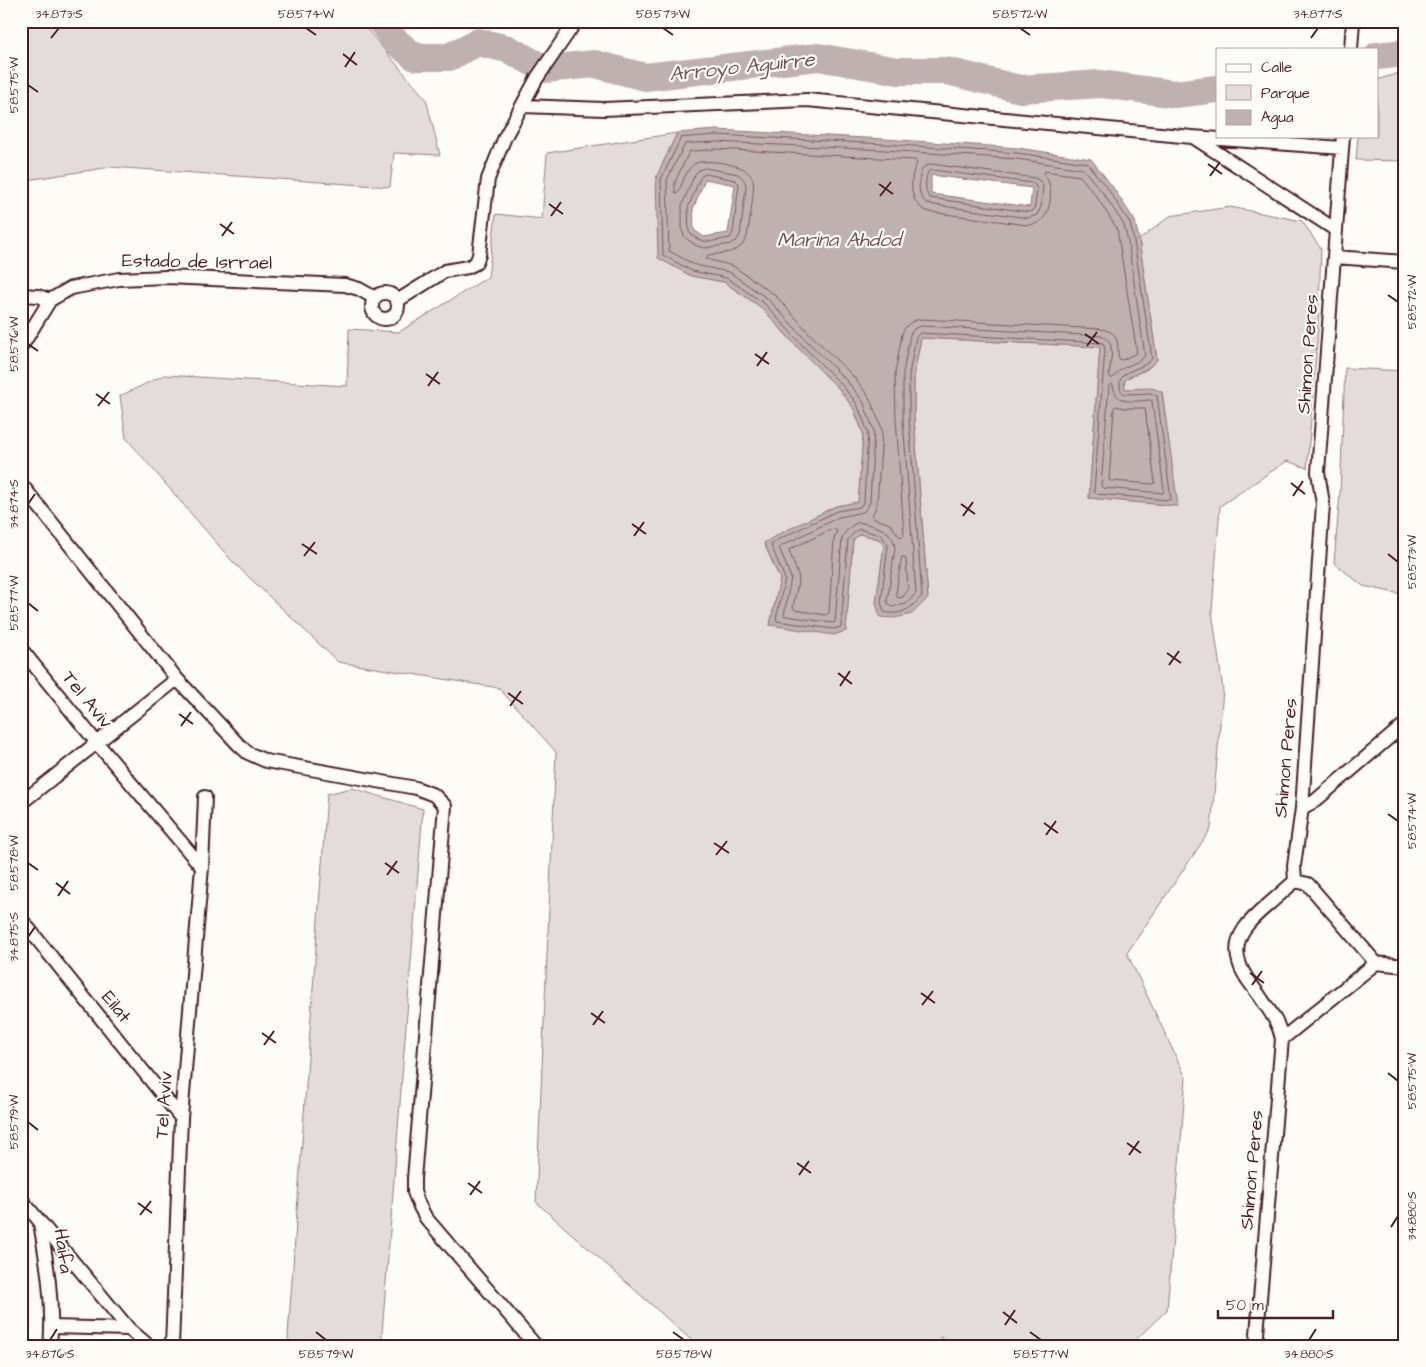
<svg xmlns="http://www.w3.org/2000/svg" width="1426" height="1367" viewBox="0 0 1426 1367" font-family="'Architects Daughter',sans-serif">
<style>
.green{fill:#e3dcda;stroke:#967e82}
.water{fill:#c0b1b1;stroke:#91777b;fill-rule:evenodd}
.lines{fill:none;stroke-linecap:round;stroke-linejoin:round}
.shore{stroke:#795961;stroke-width:1}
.river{stroke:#c0b1b1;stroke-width:28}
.minor-casing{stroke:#4a1f2b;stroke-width:16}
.minor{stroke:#fdfcf7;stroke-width:12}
.ticks{fill:none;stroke:#4a1f2b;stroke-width:2}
.labels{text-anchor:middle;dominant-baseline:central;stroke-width:4.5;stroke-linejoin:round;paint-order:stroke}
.street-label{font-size:19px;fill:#4a1f2b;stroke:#fdfcf7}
.water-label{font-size:20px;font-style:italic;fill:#73525a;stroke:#fdfcf7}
.neatline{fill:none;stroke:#4a1f2b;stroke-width:2}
.ticks-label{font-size:12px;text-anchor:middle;fill:#4a1f2b}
</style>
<rect width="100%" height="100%" fill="#fdfcf7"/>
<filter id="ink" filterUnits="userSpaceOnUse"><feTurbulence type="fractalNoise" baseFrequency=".02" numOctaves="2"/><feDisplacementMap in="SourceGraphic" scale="10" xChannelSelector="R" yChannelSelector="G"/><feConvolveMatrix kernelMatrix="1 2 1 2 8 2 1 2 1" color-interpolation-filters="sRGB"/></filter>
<g filter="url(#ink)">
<path class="green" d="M27,21H360L426,99L440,155L394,153L390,187L111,167L21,181V24Z
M1405,71V161L1356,160L1358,136H1377V80Z
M677,133L656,178L691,276L724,282L762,308L799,349L838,388L853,407L863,433L859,502L836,506L764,543L780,579L770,625L846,631L853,540L860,534L879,539L884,546L876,603L928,598L914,419V374L921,338L1100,347L1089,498L1177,506L1162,392L1125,389L1124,381L1131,376L1146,370L1157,360L1139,240L1170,216L1230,207L1302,221L1321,249L1318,331L1307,468L1287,461L1220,506L1212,611L1223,690L1211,829L1127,953L1186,1078L1167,1310L1129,1346H950L941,1337L930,1346H698L536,1202L556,752L499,688L338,662L232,561L126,438L120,396L164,375L347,386L349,329L399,332L488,277L496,214L542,219L547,153Z
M1345,368L1405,371V595L1363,586L1334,563L1340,493Z
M352,788L423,809L381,1346H289L288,1336L327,794Z"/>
<path class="water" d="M717,130L884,139L1018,148L1091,159L1112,186L1135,221L1139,240L1157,360C1148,371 1135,372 1124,381L1125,389L1152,388L1162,392L1178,506L1089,498L1100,347L921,338L914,374V419L928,598L912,614L895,618L880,617L876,603L884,546L879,539L860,534L853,540L846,631L834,635L770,625L780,579L764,543L777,535L836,506L858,502L863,433L853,407L838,388L799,349L762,308L724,282L691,276L658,258L656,178L677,133ZM931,175L1032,188L1030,207L931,194ZM705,179L735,185L728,233L704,237L694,230L693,209Z"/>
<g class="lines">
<path class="shore" d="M717,135L884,144L1017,153L1087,163L1108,189L1130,223L1134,241L1152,358C1145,370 1118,369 1120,385C1120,390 1121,392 1125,394L1151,393L1157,396L1171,499L1169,500L1097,494L1094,492L1105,349L1103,343L920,333L916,337L909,374V419L922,596C910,609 902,616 884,612L881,602L888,545L881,535L859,529L856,531L848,539L841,627L833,629L777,621L776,619L785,579L771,545L779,539L837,511L860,507L864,501L868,432L857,404L842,385L803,346L765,304L727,278L692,271L663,255L661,179L681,138Z
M717,142L884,150L1017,159L1083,169L1103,193L1124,225L1128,242L1145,356C1136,366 1123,363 1113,378H1111L1109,375C1110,362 1117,342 1102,336L922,326L915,328L910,334L903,373V420L916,593L906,604L891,607L887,602L895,548C894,533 883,529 871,525C866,524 860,521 855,524C850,526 844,533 842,538L835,622L833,623L786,616L784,615L791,578L779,547L839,517L863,512L867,508L870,502L874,431L863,401L847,381L807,341L768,299L729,272L695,265L669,251L667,180L685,144Z
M717,149L915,160L917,163C908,179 909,207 930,212L1027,225C1042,225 1048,215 1050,201C1051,191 1051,183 1044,174L1045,171L1080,176L1097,197L1117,229L1137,353L1122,360L1119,359C1116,344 1122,333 1101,329L922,319C912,320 905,325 902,334L895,374L896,419L904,534L903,536L900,537L890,524L873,518L872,516L877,504L882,434L881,426L868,395L852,375L812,336L775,295L733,266L706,259L708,255C723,253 742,254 747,236C749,224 755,191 753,181C752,176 748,172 744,169C735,164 703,158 694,164C686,170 683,182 679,191L678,193L675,192V182L689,152Z
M931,164L1035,178L1040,181L1043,186L1041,207L1037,215L1028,218L928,204C917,198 917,178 923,168Z
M705,168L738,174C743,177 746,182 746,188L740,235L737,240L732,244L704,248L697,246L687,239L684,236L682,230V205L695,174L699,170Z
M932,170L1033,183L1037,188L1035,206L1033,211L1028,212L930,198C924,193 925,179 928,172Z
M706,174L735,180L739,184L733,233L730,238C713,241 701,246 689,232L688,208L700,178L703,175Z
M1111,384L1113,385C1116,406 1134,401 1150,400L1152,401L1164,490L1163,493L1103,488L1101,486L1109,386Z
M1116,406L1125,408H1143L1145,409L1155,482L1154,484L1111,481L1109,480L1114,408Z
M833,529H835L837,531L834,539L829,613L826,615L795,610L793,607L799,578L789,550Z
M902,557H904L906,559L908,590L903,597L898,598L896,595Z"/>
<path class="river" d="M381,21L395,41L415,57H449L478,42L508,49L545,69L595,64L645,77L818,57L898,71H947L1020,89L1101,84L1175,94L1217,89
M1377,56L1405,53"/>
<defs>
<path id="minor" d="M1351,49L1353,21
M522,106L604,109L807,100L1192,137L1342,148
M1193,137L1336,230
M1334,257L1405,262
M372 306a13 13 0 1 1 26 0a13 13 0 1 1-26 0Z
M21,295L38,296L50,300L71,288L119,279L166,277L345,285L359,289L375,298
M397,301L445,271L468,267L476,263L479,255L488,179L505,137L537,78L576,21
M21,347L50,300
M21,484L177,679L238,744L248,753L266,761L416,788L434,795L445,806L414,1179V1192L419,1205L426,1218L536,1346
M21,649L97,743L202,867
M21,803L177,679
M1302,808L1315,801L1405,724
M1295,881L1308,884L1376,963L1405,966
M21,919L181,1118
M1282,1039L1376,963
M21,1199L129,1329L149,1346
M40,1223C47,1263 54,1305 50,1346
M52,1327L129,1329
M172,1346L181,1118L202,867L205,797
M1256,1346L1282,1039C1279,1022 1268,1009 1259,995C1251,984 1242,974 1239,962C1231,936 1251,919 1269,904C1278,896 1286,889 1295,881L1294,866L1302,808L1323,504L1318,472L1343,136"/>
</defs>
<use href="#minor" class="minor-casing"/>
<use href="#minor" class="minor"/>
</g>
</g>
<path class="ticks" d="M306,28L316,35M663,28L673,35M1020,28L1030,35M51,38L59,28M1311,38L1318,28M343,54L357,65M345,67L355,52M28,85L38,92M1208,164L1222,174M1210,176L1220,162M879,184L893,194M880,196L891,182M549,204L563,214M551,216L561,202M220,224L234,234M222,236L232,222M1388,295L1398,302M1085,334L1099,344M28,344L38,351M1087,346L1097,332M755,354L769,364M757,366L767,352M426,374L440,384M428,386L438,372M96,394L110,404M98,406L109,392M1291,483L1305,494M1293,496L1303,481M28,504L35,494M961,504L975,514M963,516L973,502M632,524L646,534M634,536L644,522M302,544L317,554M1388,554L1398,562M304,556L315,542M28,603L38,611M1167,653L1181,663M1169,665L1179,651M838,673L852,684M840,686L850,671M508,693L523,704M510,706L521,691M179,714L193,724M181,726L191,712M1388,814L1398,821M1044,823L1058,833M1046,835L1056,821M714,843L729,853M716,855L727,841M28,863L38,870M385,863L399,873M387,875L397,861M56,883L70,894M58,896L68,881M28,937L35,927M1250,973L1264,983M1252,985L1262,971M921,993L935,1003M922,1005L933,991M591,1013L605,1023M593,1025L603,1011M262,1033L276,1043M264,1045L274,1031M1388,1073L1398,1081M28,1122L38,1130M1127,1143L1141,1153M1129,1155L1139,1141M797,1163L811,1173M799,1175L809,1161M468,1183L482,1193M470,1195L480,1181M138,1203L152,1213M140,1215L151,1201M1391,1227L1398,1216M1003,1312L1017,1323M1005,1325L1015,1310M316,1332L326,1340M673,1332L684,1340M1030,1332L1041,1340M50,1340L57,1329M1309,1340L1316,1329"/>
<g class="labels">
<g class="street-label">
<text transform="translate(197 262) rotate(1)">Estado de Isrrael</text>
<text transform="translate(1308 354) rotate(-86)">Shimon Peres</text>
<text transform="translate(87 700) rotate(51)">Tel Aviv</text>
<text transform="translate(1286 758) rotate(-85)">Shimon Peres</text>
<text transform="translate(116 1007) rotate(51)">Eilat</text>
<text transform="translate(164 1105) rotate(-86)">Tel Aviv</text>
<text transform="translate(1252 1170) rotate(-85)">Shimon Peres</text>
<text transform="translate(63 1251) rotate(82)">Haifa</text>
</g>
<g class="water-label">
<text transform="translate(742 67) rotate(-6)">Arroyo Aguirre</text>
<text x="839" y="240">Marina Ahdod</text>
</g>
</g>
<rect width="1426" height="1367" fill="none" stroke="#fdfcf7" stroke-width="55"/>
<rect x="1216" y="48" width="162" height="90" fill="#fdfcf7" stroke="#b5a4a5"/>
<rect x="1226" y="64" width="25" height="8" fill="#fdfcf7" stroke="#b5a4a5"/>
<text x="1261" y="72" font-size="15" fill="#4a1f2b">Calle</text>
<rect x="1226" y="85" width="25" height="15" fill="#e3dcda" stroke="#b5a4a5"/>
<text x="1261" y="98" font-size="15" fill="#4a1f2b">Parque</text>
<rect x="1226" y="110" width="25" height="15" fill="#c0b1b1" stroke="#b5a4a5"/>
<text x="1261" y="122" font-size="15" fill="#4a1f2b">Agua</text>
<path d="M1218 1310v8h115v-8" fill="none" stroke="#4a1f2b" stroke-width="2.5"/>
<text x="1226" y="1310" font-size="15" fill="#4a1f2b" stroke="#fdfcf7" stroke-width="4" paint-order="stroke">50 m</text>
<rect x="28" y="28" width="1370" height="1312" class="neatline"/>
<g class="ticks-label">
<text x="59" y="18">34.873°S</text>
<text x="306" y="18">58.574°W</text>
<text x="663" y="18">58.573°W</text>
<text x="1020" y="18">58.572°W</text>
<text x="1318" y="18">34.877°S</text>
<text transform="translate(14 85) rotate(-90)" y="4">58.575°W</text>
<text transform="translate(1412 302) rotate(-90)" y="4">58.572°W</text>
<text transform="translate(14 344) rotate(-90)" y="4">58.576°W</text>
<text transform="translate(14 504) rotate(-90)" y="4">34.874°S</text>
<text transform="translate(1412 562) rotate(-90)" y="4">58.573°W</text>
<text transform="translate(14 603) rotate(-90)" y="4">58.577°W</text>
<text transform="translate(1412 821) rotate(-90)" y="4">58.574°W</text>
<text transform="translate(14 863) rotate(-90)" y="4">58.578°W</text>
<text transform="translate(14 937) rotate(-90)" y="4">34.875°S</text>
<text transform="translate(1412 1081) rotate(-90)" y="4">58.575°W</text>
<text transform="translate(14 1122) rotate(-90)" y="4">58.579°W</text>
<text transform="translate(1412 1216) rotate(-90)" y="4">34.880°S</text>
<text x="50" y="1358">34.876°S</text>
<text x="326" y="1358">58.579°W</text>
<text x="684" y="1358">58.578°W</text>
<text x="1041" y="1358">58.577°W</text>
<text x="1309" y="1358">34.880°S</text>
</g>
</svg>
